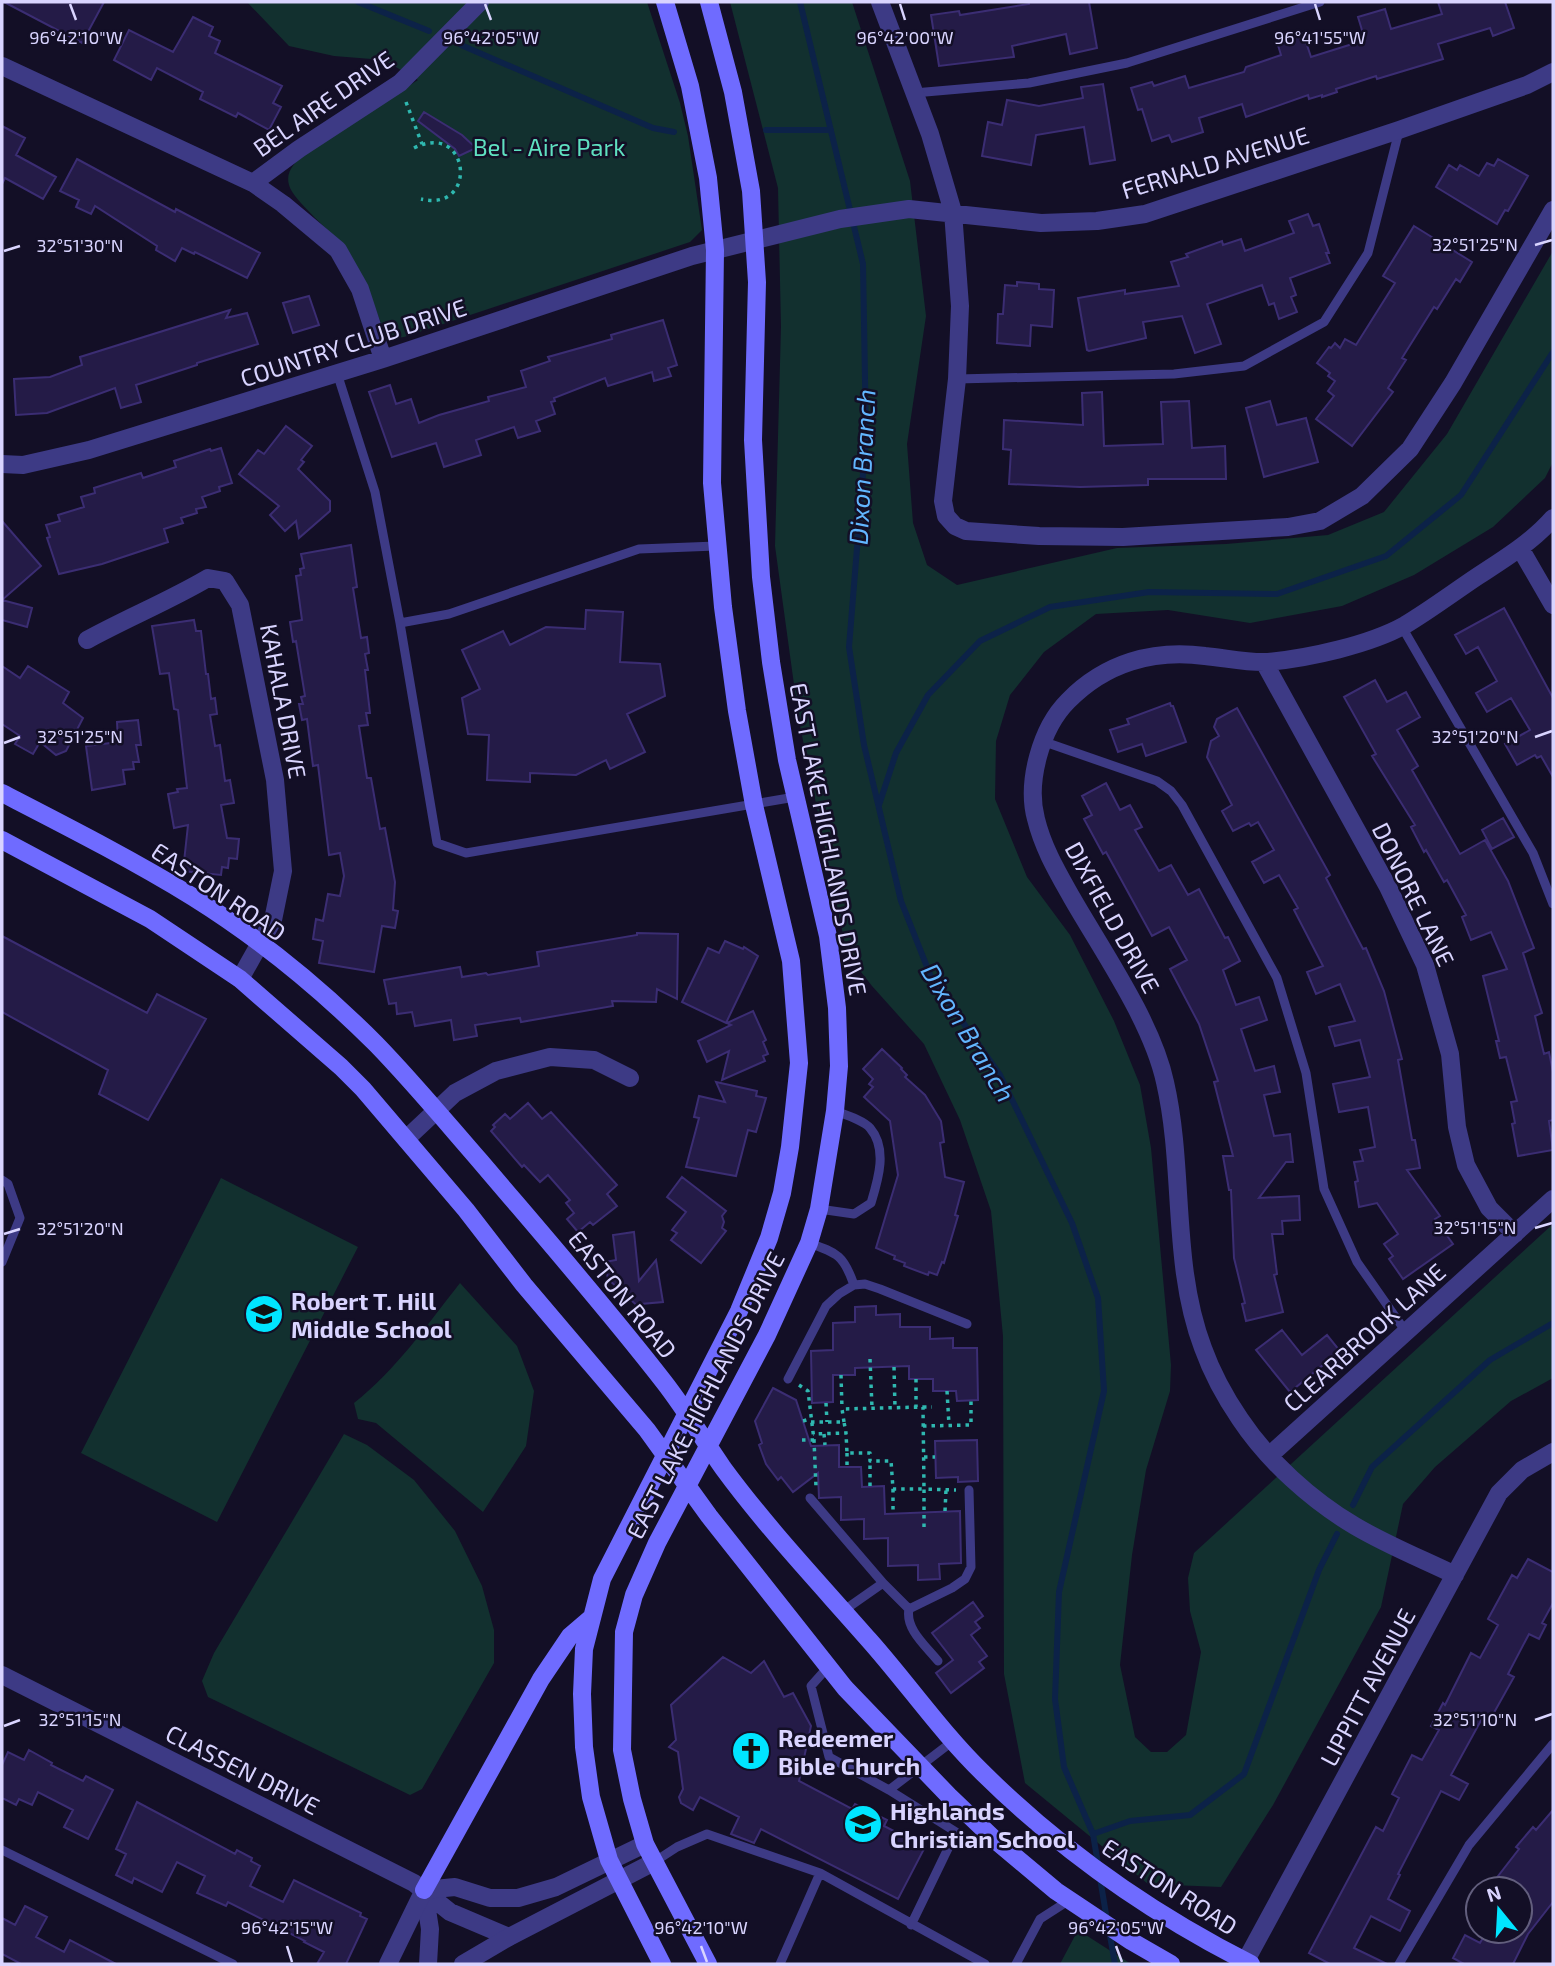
<svg xmlns="http://www.w3.org/2000/svg" width="1555" height="1966" viewBox="0 0 1555 1966" font-family="'Exo 2',sans-serif">
<style>
.green{fill:#12302f}
.lines{fill:none;stroke-linecap:round;stroke-linejoin:round}
.stream{stroke:#0c2248;stroke-width:6}
.building{fill:#241b47;stroke:#3b2d73;stroke-width:2}
.path{stroke:#2fb8b0;stroke-width:3.5;stroke-dasharray:3.5 5;stroke-linecap:butt}
.service{stroke:#3d3a85;stroke-width:9}
.minor{stroke:#3d3a85;stroke-width:18}
.tertiary{stroke:#3d3a85;stroke-width:18}
.secondary{stroke:#6f6bff;stroke-width:18}
.ticks{fill:none;stroke:#d9d4ff;stroke-width:2.5}
.labels{text-anchor:middle;dominant-baseline:central;stroke-width:5;stroke-linejoin:round;paint-order:stroke}
.street-label{font-size:24px;fill:#d9d4ff;stroke:#130f26}
.park-label{font-size:24px;fill:#5fe0c0;stroke:#130f26}
.poi-label{font-size:24px;font-weight:bold;fill:#d9d4ff;stroke:#130f26;text-anchor:start}
.water-label{font-size:26px;font-style:italic;fill:#62b6ff;stroke:#130f26}
.ticks-label{font-size:18px;text-anchor:middle;fill:#d9d4ff;stroke:#130f26;stroke-width:5;stroke-linejoin:round;paint-order:stroke}
</style>
<rect width="100%" height="100%" fill="#130f26"/>
<path class="green" d="M247,2H647L680,103L688,136L702,230L690,242L404,337L387,339C375,308 365,278 346,250C334,233 293,201 289,185C285,171 296,162 304,153L418,80L384,60L334,56L289,46Z
M730,2H852L910,181L926,316L907,444L913,523L927,565L957,585L1117,548L1226,544L1328,535L1384,512L1447,434L1553,251V462L1545,478L1493,527L1414,575L1342,606L1250,623L1168,610L1096,614L1044,652L1010,695L996,741L995,799L1027,877L1070,935L1114,1021L1140,1085L1151,1148L1171,1365L1170,1391L1146,1470L1132,1555L1120,1665L1135,1737L1151,1752H1167L1186,1735L1201,1652L1190,1611L1188,1578L1194,1553L1553,1224V1378L1511,1401L1435,1467L1403,1504L1381,1607L1273,1805L1221,1887L1148,1884L1025,1783L1004,1674L1003,1336L991,1211L960,1120L924,1044L872,986L847,954L799,721L775,546L781,327L778,188Z
M221,1178L358,1247L217,1522L81,1453Z
M460,1283L517,1346L534,1391L526,1446L483,1512L376,1423L358,1419L354,1403C396,1370 427,1325 460,1283Z
M344,1434L367,1445L414,1480L455,1531L482,1586L494,1630V1663L422,1789L410,1795L208,1697L202,1681L214,1653Z
M1078,1930L1131,1964H1060Z"/>
<g class="lines">
<path class="stream" d="M358,2L429,31
M800,2L863,264L866,437L849,647L864,745L901,901L931,977L1000,1075L1072,1223L1098,1298L1104,1391L1059,1592L1055,1699L1064,1767L1093,1834L1098,1864
M461,45L653,128L674,132
M766,130H831
M879,805L896,753L928,695L980,641L1050,607L1149,592L1277,594L1386,556L1461,495L1553,352
M1353,1505L1372,1467L1490,1360L1553,1323
M1093,1834L1130,1821L1190,1815L1244,1774L1319,1570L1337,1534
M1100,1878L1107,1920
M1109,1930L1115,1964"/>
</g>
<path class="building" d="M4,2H104L82,43Z
M1029,2H1089L1097,48L1070,54L1066,34L1012,46L1014,57L939,66L931,15L959,11L960,15L1029,4Z
M1438,2H1505L1514,28L1493,36L1490,28L1438,44L1443,59L1377,79L1376,76L1336,89L1337,92L1322,97V95L1309,99L1308,95L1246,117L1242,104L1199,118L1203,132L1172,142L1169,135L1152,141L1142,109L1138,110L1131,88L1152,82L1154,86L1185,76L1189,88L1244,72L1246,67L1281,55L1277,42L1303,33L1311,57L1365,40L1358,17L1385,9L1391,29L1442,14Z
M193,17L213,27L209,36L220,41L215,53L282,86L273,103L281,107L269,130L238,113L236,117L200,99L203,92L157,68L151,80L114,60L129,30L173,52Z
M1103,84L1115,160L1090,164L1084,127L1036,135L1031,165L982,156L988,122L1002,125L1007,100L1039,106L1083,98L1081,87Z
M424,112L462,135L476,148L459,156L455,149L418,121Z
M2,126L25,138L16,155L56,177L43,199L5,178L2,184Z
M77,159L175,212L176,209L260,253L247,278L195,252L194,254L182,248L175,261L156,250L157,246L95,206L91,214L76,207L79,200L60,191Z
M1498,159L1528,176L1508,211L1505,210L1497,224L1436,187L1449,165L1457,170L1460,165L1479,176L1487,163L1494,166Z
M1308,214L1313,226L1319,224L1329,253H1326L1330,263L1290,278L1296,295L1291,297L1297,312L1279,319L1274,303L1269,305L1262,285L1207,304L1221,344L1195,353L1182,316L1143,322L1146,338L1089,351L1087,350L1078,298L1125,290V294L1179,286L1171,262L1188,257L1186,254L1222,241L1223,245L1241,239L1245,251L1294,233L1289,221Z
M1414,226L1472,262L1460,282L1456,279L1437,309L1434,307L1402,358L1406,360L1388,388L1393,392L1352,446L1316,419L1334,396L1328,391L1335,381L1328,376L1330,373L1317,363L1329,347L1331,348L1335,343L1340,348L1345,339L1356,345L1395,283L1383,276Z
M1017,282L1039,284V289L1054,290L1052,327L1031,325L1030,346L997,343L998,314H1003L1005,285L1017,286Z
M309,296L319,325L293,333L283,303Z
M230,310L226,318L247,313L258,344L197,363V365L136,385L141,402L121,408L115,388L47,413L16,415L14,379L50,377L82,365L80,357Z
M663,320L677,365L668,368L671,376L654,381L652,372L608,386L605,378L554,398L555,401L551,402L555,414L536,421L540,431L518,438L514,427L476,440L481,455L444,467L436,443L392,457L369,392L390,385L396,404L411,399L419,423L439,415L489,401L488,397L526,387L521,371L550,361L548,357L612,339L611,335Z
M1102,392L1104,446L1163,444L1161,402L1189,401L1192,448L1225,446L1226,479H1148V485L1080,487L1009,484L1011,450L1003,449L1004,420L1083,425L1082,393Z
M1270,401L1277,425L1306,418L1318,462L1264,477L1246,408Z
M286,426L312,446L301,460L304,462L298,469L330,501V511L299,538L296,521L285,531L270,515L279,506L239,474L258,450L264,454Z
M221,448L232,483L219,487L220,491L202,497L206,507L196,509L197,513L181,518L183,523L164,529L168,542L102,564L59,574L47,538L50,537L46,525L60,521L58,515L84,507L81,497L95,493L94,488L141,473L143,478L176,467L174,461L210,449L211,451Z
M2,521L41,566L2,600L32,608L27,627L2,620Z
M351,545L357,587L353,588L361,638L367,637L369,653L365,654L368,670H365L370,713H366L368,725L359,726L367,778H371L380,829L385,828L395,882L393,910L398,911L395,928L382,926L374,972L319,963L323,941L313,939L316,919L323,921L328,894L340,896L344,876L340,853L329,855L318,765L313,766L307,719L302,720L299,704H303L301,697L305,696L296,641L293,642L290,622L302,620L296,576L301,575L300,569L304,568L301,554Z
M1504,608L1553,698V777L1541,756L1537,758L1535,755L1517,765L1505,744L1530,730L1511,698L1487,712L1476,693L1497,681L1478,647L1466,654L1455,635Z
M586,610L623,612L620,662L660,664L665,696L627,714L645,752L610,769L606,760L576,775L530,773V782L487,780L489,735L468,734L462,698L480,689L462,650L503,631L510,645L546,627L585,629Z
M194,620L196,631H201L206,674H208L211,699L215,698L217,714L210,715L215,746L220,745L225,781L230,780L234,803L221,805L227,838L239,839L237,859L229,858L228,868L222,867L221,875L183,871L188,825L174,828L168,794L178,792L177,789L187,788L178,710L174,709L169,673L160,674L152,626Z
M2,666L20,678L28,666L69,692L63,703L83,718L66,751L56,755L40,742L33,754L15,744L20,736L2,724Z
M1375,680L1387,702L1406,692L1420,717L1397,730L1418,766L1412,770L1460,854L1485,840L1508,881L1534,948L1523,953L1542,1013L1535,1016L1544,1054L1549,1052L1553,1072V1120L1549,1121L1553,1150L1518,1156L1512,1124L1515,1123L1511,1102L1517,1101L1506,1057L1500,1058L1496,1041H1499L1483,976L1507,969L1491,932L1471,940L1462,917L1466,915L1447,880L1444,882L1426,850L1424,852L1411,827L1415,825L1372,756L1376,754L1344,697Z
M1170,703L1171,706H1173L1186,742L1146,756L1142,744L1118,752L1110,730L1129,724L1127,719Z
M1237,708L1330,875L1326,878L1363,949L1366,948L1384,991L1402,1059L1398,1060L1412,1140H1415L1420,1168L1407,1170L1440,1216L1435,1219L1453,1244L1403,1279L1389,1259L1393,1256L1384,1244L1398,1234L1377,1203L1359,1207L1355,1182L1358,1181L1354,1162L1363,1161L1360,1150L1375,1147L1368,1107L1339,1112L1333,1084L1370,1077L1360,1040L1335,1046L1329,1027L1355,1021L1340,984L1316,994L1307,972L1323,966L1294,910L1298,908L1279,875L1264,883L1252,862L1274,850L1258,822L1251,826L1249,823L1233,831L1222,811L1232,805L1207,757L1211,741L1219,736L1214,727L1217,719Z
M138,720L141,745H136L139,762H133L134,769L123,770L125,784L92,790L86,746L118,742L117,722Z
M1106,783L1120,810L1130,805L1142,827L1135,830L1159,871L1171,865L1188,895L1199,889L1225,938L1228,937L1240,961L1223,970L1236,1005L1259,997L1267,1020L1241,1029L1255,1071L1274,1066L1280,1092L1264,1095L1274,1136L1290,1134L1293,1162H1286L1259,1198L1299,1196L1300,1220L1282,1221L1283,1234H1272L1277,1274L1274,1275L1283,1312L1246,1321L1242,1304L1245,1303L1234,1258L1231,1190H1229L1223,1156H1233L1214,1082L1218,1081L1199,1024L1170,969L1187,960L1169,927L1152,936L1106,852L1103,854L1084,819L1092,815L1082,796Z
M1503,818L1514,837L1492,849L1482,830Z
M637,933L678,934L677,999L657,989L656,1002L612,1001L613,1006L521,1022L520,1018L475,1025L477,1036L454,1040L451,1020L415,1026L412,1012L397,1014L396,1003L389,1004L384,980L460,967L462,977L486,973L488,975L539,966L537,952L637,935Z
M2,936L147,1013L157,994L206,1019L148,1120L99,1094L108,1070L2,1012Z
M725,941L743,949L744,947L758,956L726,1023L682,1002L708,948L719,953Z
M753,1011L766,1040L763,1042L768,1054L763,1056L765,1061L722,1080L729,1051L707,1062L698,1041L731,1025L727,1023Z
M882,1049L902,1068L901,1069L907,1075L905,1077L925,1095L941,1121L944,1142L940,1143L945,1177L964,1182L955,1215L958,1216L944,1263L942,1262L937,1275L929,1272L928,1275L904,1266L905,1263L894,1259L895,1256L876,1248L898,1175L890,1121L864,1097L873,1087L869,1084L873,1079L863,1069Z
M716,1082L757,1091L756,1096L766,1098L756,1132L748,1130L736,1176L686,1167L699,1118L694,1117L699,1096L725,1102Z
M528,1103L542,1119L551,1112L617,1185L607,1194L617,1206L593,1225L590,1222L578,1232L567,1219L574,1213L566,1203L570,1200L548,1175L540,1182L524,1165L522,1167L491,1131L495,1127L493,1125L505,1114L510,1119Z
M682,1177L726,1211L722,1216L724,1222L722,1228L726,1231L701,1263L671,1240L677,1233L672,1230L686,1212L667,1197Z
M634,1232L639,1281L656,1260L663,1302L641,1304L642,1310L608,1279L605,1262L616,1260L613,1235Z
M876,1306V1315L900,1314V1327H930V1339L953,1338V1348H977L978,1400L957,1401L956,1391H933V1379H909V1366L855,1368V1375H833V1402L812,1403L811,1351L833,1350V1323L855,1322V1307Z
M1282,1330L1302,1355L1327,1335L1340,1351L1290,1392L1256,1350Z
M773,1388L796,1400L811,1446L839,1445V1467H861L862,1487L884,1486L885,1514L960,1511L961,1563L939,1564L940,1579L918,1580V1565L888,1566V1538L864,1539V1519L841,1520V1497L819,1498L818,1473L793,1492L781,1477L778,1480L766,1464L759,1445L762,1443L755,1421Z
M977,1440L978,1481L958,1482V1477L936,1478L935,1441Z
M1528,1559L1553,1572V1603L1542,1623L1546,1625L1539,1639L1529,1634L1508,1674L1514,1677L1491,1718L1484,1715L1451,1775L1468,1784L1459,1800L1441,1791L1398,1874L1400,1875L1388,1899L1410,1911L1400,1931L1371,1916L1354,1948L1387,1964H1330L1309,1953L1376,1827L1383,1831L1399,1798L1392,1794L1412,1755L1422,1760L1439,1730L1431,1726L1443,1703L1445,1705L1471,1653L1480,1658L1498,1625L1488,1619L1512,1575L1517,1578Z
M973,1602L983,1616L975,1622L980,1628L971,1635L987,1656L979,1662L984,1668L951,1693L936,1673L953,1660L932,1633Z
M723,1657L751,1673L764,1661L784,1697L793,1693L811,1726L799,1781L852,1809L855,1804L887,1820L884,1826L925,1847L898,1899L761,1829L754,1843L736,1836L731,1834L739,1817L700,1797L693,1810L681,1803L679,1797L683,1789L678,1752L669,1747L676,1740L671,1705Z
M29,1750L52,1763L51,1765L83,1781L86,1776L113,1790L88,1839L64,1827L73,1810L38,1792L32,1805L19,1799L16,1805L2,1798V1765L8,1752L24,1760Z
M137,1802L235,1854L237,1850L252,1858L251,1861L260,1866L250,1886L283,1902L294,1880L361,1913L360,1916L367,1919L346,1964H317L324,1952L304,1942L305,1941L228,1902L226,1906L197,1893L205,1876L177,1862L162,1892L134,1878L132,1883L116,1875L126,1854L116,1849Z
M1553,1810V1902L1528,1934L1513,1964H1464L1453,1958L1465,1935L1480,1943L1487,1931H1520V1889H1488L1519,1849L1516,1847L1533,1827L1536,1830Z
M25,1906L47,1917L36,1937L64,1952L70,1940L116,1964H21L2,1954V1918L15,1925Z"/>
<g class="lines">
<path class="path" d="M406,102L422,144
M414,148C470,120 479,213 421,199
M870,1359L872,1408
M894,1367L895,1408
M841,1375L842,1409
M916,1379V1407
M799,1385L808,1391L814,1440L816,1487
M947,1391L949,1425
M826,1403L827,1422
M923,1407H932
M803,1421L810,1419
M811,1422H844L846,1433L813,1434
M844,1422L842,1409L923,1407L924,1489H893L891,1461H870V1453H847L846,1433
M923,1426L971,1425V1400
M824,1434L825,1445
M802,1440H814
M847,1453V1467
M924,1457H935
M870,1486V1461
M893,1489V1513
M945,1511L946,1490
M924,1527V1489L956,1490"/>
<path class="service" d="M914,93L1029,83L1127,63L1320,2
M337,373L375,492L400,623L437,843L466,853L795,797
M957,379L1174,374L1244,366L1324,322L1368,253L1399,131
M400,623L449,614L639,549L716,546
M1402,627L1533,853L1553,904
M1042,741L1157,781L1171,791L1182,805L1277,978L1306,1073L1324,1189L1357,1262L1406,1332
M2,1180L8,1184L20,1218L2,1262
M819,1209L854,1214L871,1203C878,1180 888,1149 870,1128C863,1120 846,1115 835,1111
M809,1243C838,1253 844,1256 854,1285L865,1284L880,1289L967,1324
M788,1379L826,1306L839,1294L854,1285
M810,1498L883,1583L843,1611
M883,1583L909,1609L952,1588L965,1579L971,1567L969,1490
M909,1609C905,1629 926,1646 938,1661
M828,1667L811,1686L829,1757L889,1790L956,1832L911,1925
M889,1790L953,1741
M2,1850L233,1964
M654,1862L677,1847L707,1834L820,1873L985,1964
M780,1964L820,1873
M1016,1964L1040,1919L1068,1901
M1399,1964L1469,1845L1553,1744"/>
<path class="minor" d="M880,2L930,134L953,212L960,306L957,379L943,501L946,516L955,526L966,531L1039,536L1123,537L1288,527L1320,521L1362,496L1410,449L1453,383L1553,210
M2,66L253,183L299,149L400,83L480,2
M253,183L283,204L338,250L360,289L383,359
M2,464L23,465L89,450L383,359L692,256L840,219L909,209L1041,223L1097,221L1145,214L1399,130L1527,85L1553,72
M1520,548L1553,605
M87,640C127,618 169,601 208,578L225,581L240,605L275,780L283,871L273,920L240,979
M1264,662L1388,887L1425,965L1450,1054L1457,1127L1466,1165L1489,1208L1515,1234
M406,1139L455,1093L496,1071L550,1057L594,1060L630,1078
M1270,1455L1553,1199
M1455,1575C1422,1559 1387,1545 1355,1526C1311,1500 1268,1461 1240,1419C1225,1397 1212,1373 1203,1348C1171,1264 1185,1169 1165,1082C1152,1022 1103,952 1072,898C1058,873 1043,848 1036,819C1026,782 1041,728 1068,701C1105,663 1153,649 1205,656C1226,658 1247,663 1268,662C1309,658 1369,645 1405,625C1430,610 1454,592 1478,576C1504,559 1532,542 1553,518
M2,1675L414,1883L450,1912L509,1937
M424,1890L430,1929L428,1964
M1244,1964L1499,1493L1522,1470L1553,1452"/>
<path class="tertiary" d="M388,1964L424,1890L455,1887L490,1898H518L556,1887L645,1844
M463,1964L509,1937L654,1862"/>
<path class="secondary" d="M2,793C66,826 131,859 193,897C257,937 322,990 376,1044C412,1081 446,1122 480,1161C542,1234 605,1306 664,1382C685,1409 703,1439 723,1468C767,1528 820,1584 869,1640C908,1684 941,1732 983,1773C1061,1850 1152,1914 1251,1964
M2,840L150,919L240,979L341,1067L363,1089L466,1210L524,1285L647,1430L709,1516L845,1688L949,1796L994,1839L1056,1891L1131,1941L1171,1964
M424,1890L541,1679L570,1636L591,1618
M662,1964L609,1860L591,1797L584,1747L582,1694L584,1649L602,1579L739,1311L769,1238L782,1193L790,1147L799,1063L791,961L754,805L737,711L723,607L712,483L715,250L708,178L690,86L665,2
M708,1964L645,1844L632,1799L622,1750L624,1632L634,1595L657,1543L767,1335L809,1243L819,1209L835,1111L839,1066L837,1008L828,936L787,760L771,662L761,577L753,440L757,282L751,191L733,92L709,2"/>
</g>
<path class="ticks" d="M70,4L76,20M485,4L491,20M900,4L905,20M1315,4L1320,20M1535,245L1552,240M4,251L20,246M1535,737L1552,731M4,743L20,737M1535,1228L1552,1223M4,1234L20,1229M1535,1720L1552,1714M4,1726L20,1720M287,1946L292,1962M701,1946L707,1962M1116,1946L1122,1962"/>
<defs>
<symbol id="school-disc" viewBox="-11 -11 22 22"><circle r="9.5" fill="#00e5ff" stroke="#130f26"/><path d="M0-5L7-2L0 1L-7-2ZM-4 1L0 2.5L4 1V4Q0 6-4 4Z" fill="#111"/></symbol>
<symbol id="church-disc" viewBox="-11 -11 22 22"><circle r="9.5" fill="#00e5ff" stroke="#130f26"/><path d="M-1.2-6h2.4v3.5h3.3v2.4h-3.3V6h-2.4V-.1h-3.3v-2.4h3.3Z" fill="#111"/></symbol>
</defs>
<g fill-rule="evenodd">
<use href="#school-disc" x="242" y="1292" width="44" height="44"/>
<use href="#church-disc" x="729" y="1729" width="44" height="44"/>
<use href="#school-disc" x="841" y="1802" width="44" height="44"/>
</g>
<g class="labels">
<g class="street-label">
<text transform="translate(323 103) rotate(-35)">BEL AIRE DRIVE</text>
<text transform="translate(1215 162) rotate(-17)">FERNALD AVENUE</text>
<text transform="translate(353 342) rotate(-18)">COUNTRY CLUB DRIVE</text>
<text transform="translate(284 701) rotate(79)">KAHALA DRIVE</text>
<text transform="translate(829 839) rotate(79)">EAST LAKE HIGHLANDS DRIVE</text>
<text transform="translate(219 891) rotate(34)">EASTON ROAD</text>
<text transform="translate(1414 894) rotate(64)">DONORE LANE</text>
<text transform="translate(1113 917) rotate(61)">DIXFIELD DRIVE</text>
<text transform="translate(623 1294) rotate(51)">EASTON ROAD</text>
<text transform="translate(1364 1337) rotate(-42)">CLEARBROOK LANE</text>
<text transform="translate(705 1395) rotate(-63)">EAST LAKE HIGHLANDS DRIVE</text>
<text transform="translate(1367 1687) rotate(-62)">LIPPITT AVENUE</text>
<text transform="translate(243 1769) rotate(27)">CLASSEN DRIVE</text>
<text transform="translate(1170 1886) rotate(33)">EASTON ROAD</text>
</g>
<g class="park-label">
<text x="549" y="146">Bel - Aire Park</text>
</g>
<g class="poi-label">
<text x="291" y="1300">Robert T. Hill<tspan x="291" dy="28">Middle School</tspan></text>
<text x="778" y="1737">Redeemer<tspan x="778" dy="28">Bible Church</tspan></text>
<text x="890" y="1810">Highlands<tspan x="890" dy="28">Christian School</tspan></text>
</g>
<g class="water-label">
<text transform="translate(861 467) rotate(-87)">Dixon Branch</text>
<text transform="translate(969 1032) rotate(59)">Dixon Branch</text>
</g>
</g>
<g class="ticks-label">
<text x="76" y="44">96°42'10"W</text>
<text x="491" y="44">96°42'05"W</text>
<text x="905" y="44">96°42'00"W</text>
<text x="1320" y="44">96°41'55"W</text>
<text x="1475" y="251">32°51'25"N</text>
<text x="80" y="252">32°51'30"N</text>
<text x="1475" y="743">32°51'20"N</text>
<text x="80" y="743">32°51'25"N</text>
<text x="1475" y="1234">32°51'15"N</text>
<text x="80" y="1235">32°51'20"N</text>
<text x="1475" y="1726">32°51'10"N</text>
<text x="80" y="1726">32°51'15"N</text>
<text x="287" y="1934">96°42'15"W</text>
<text x="701" y="1934">96°42'10"W</text>
<text x="1116" y="1934">96°42'05"W</text>
</g>
<rect width="1555" height="1966" fill="none" stroke="#d9d4ff" stroke-width="7"/>
<g transform="translate(1499 1910) rotate(342)"><circle r="33" fill="#130f26" stroke="#625e7d" stroke-width="2"/>
<path d="M0-5L12 26L0 18L-12 26Z" fill="#00e5ff"/>
<text y="-10" font-size="19" font-weight="bold" text-anchor="middle" fill="#d9d4ff">N</text>
</g>
</svg>
